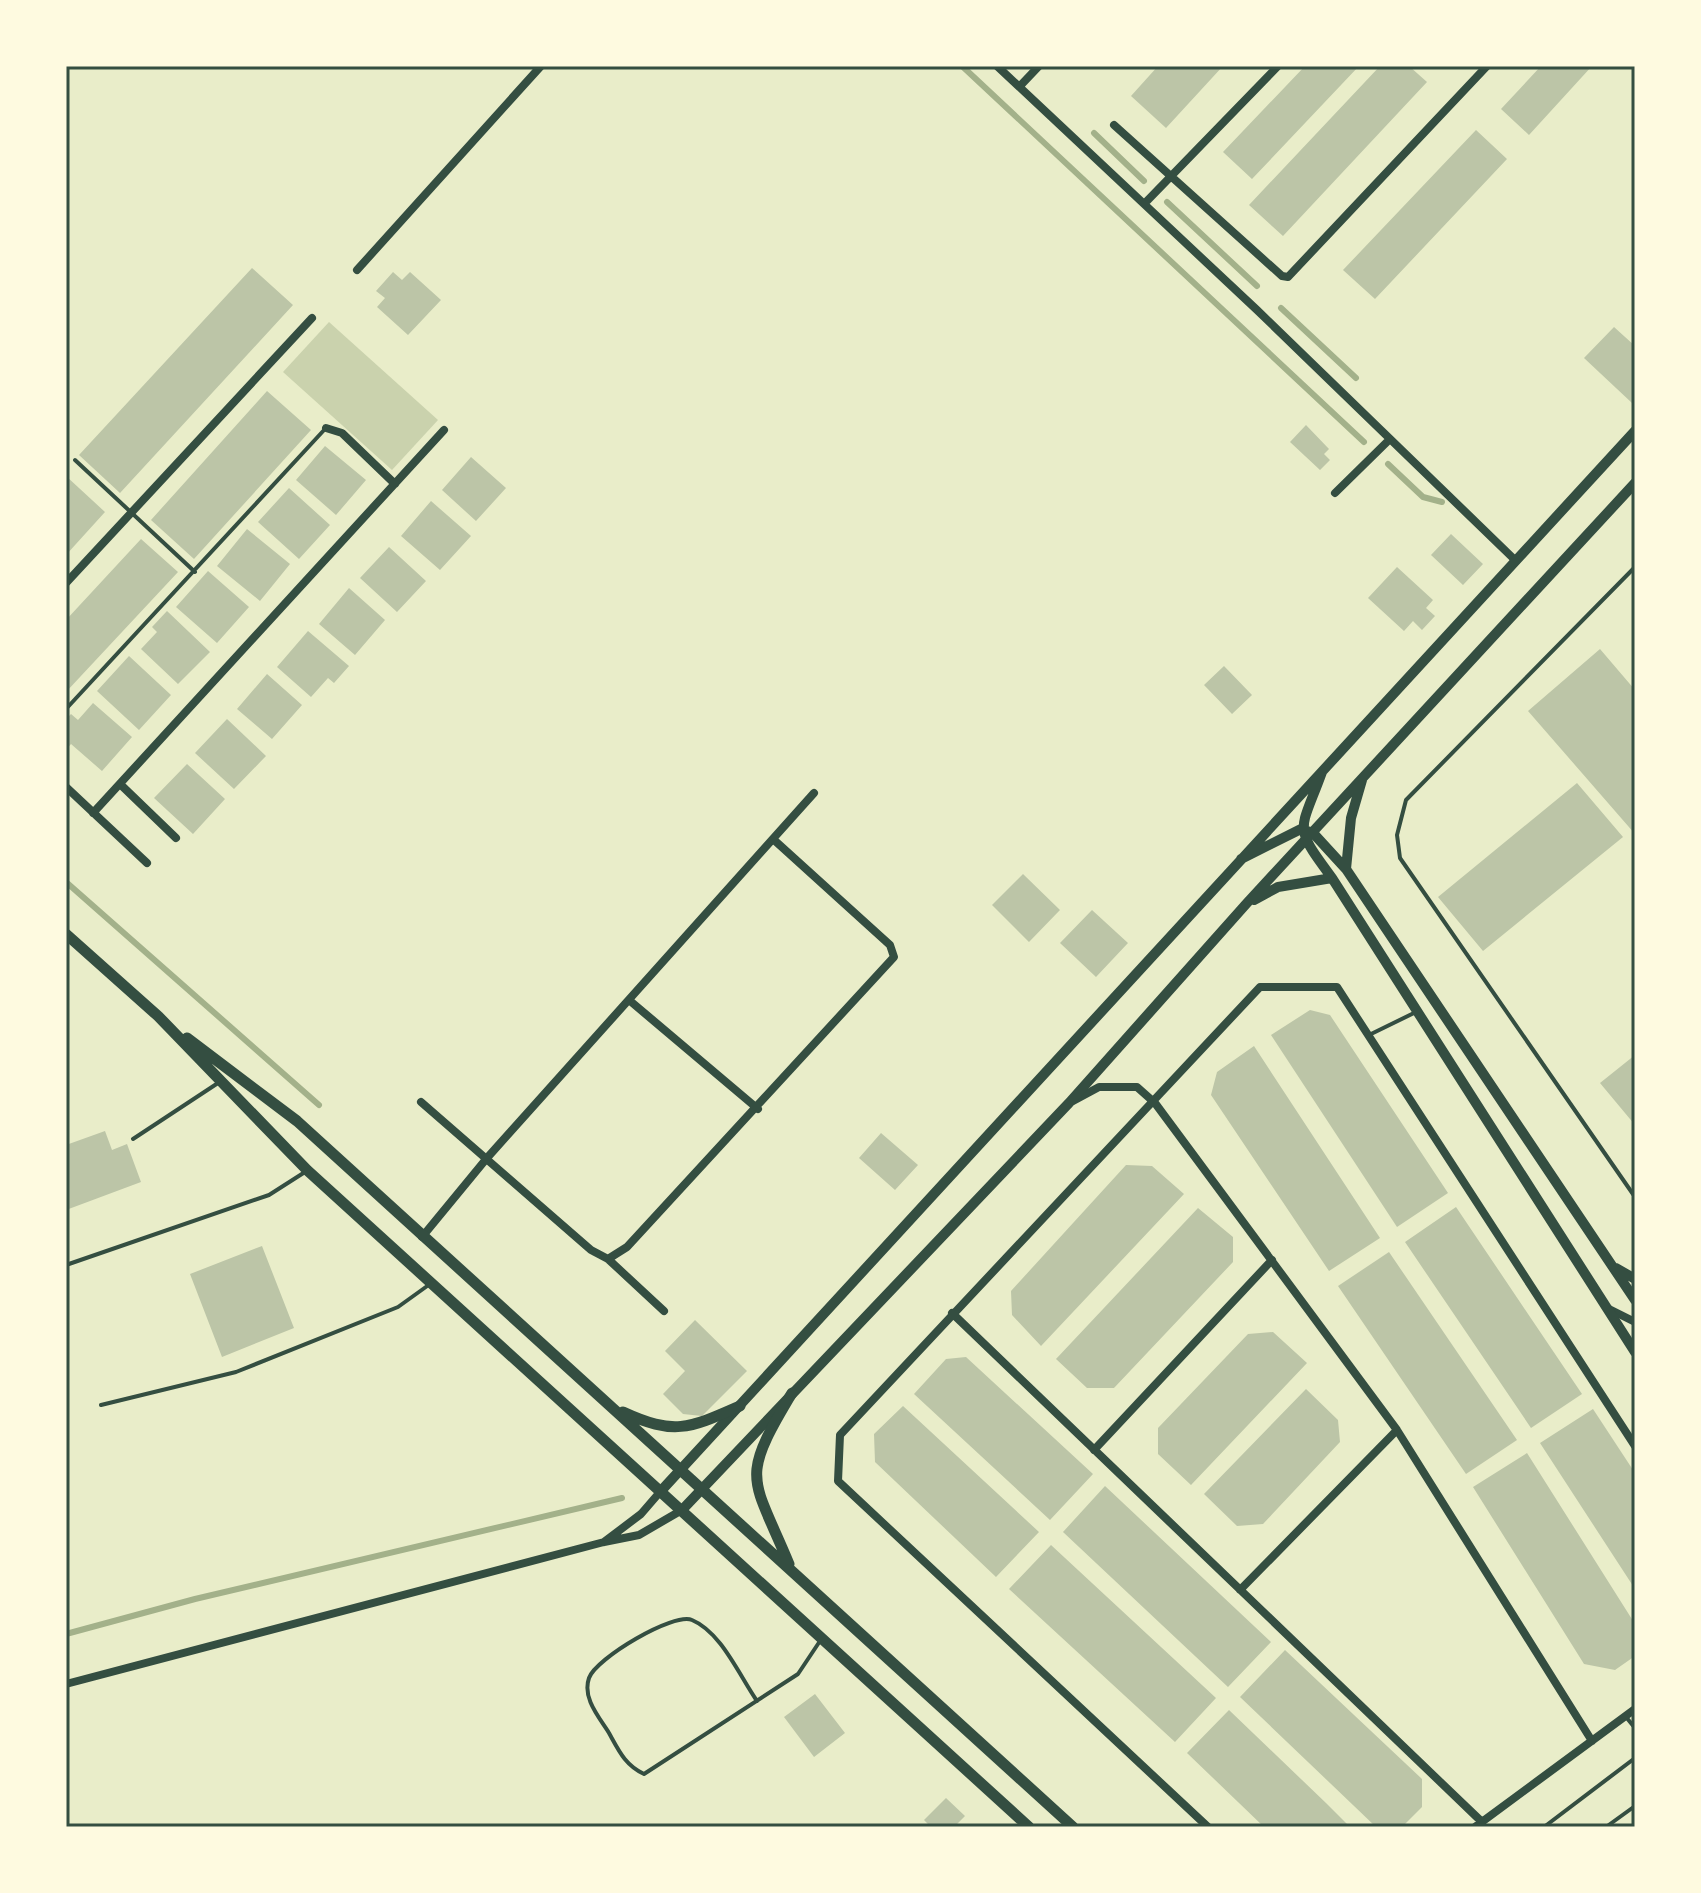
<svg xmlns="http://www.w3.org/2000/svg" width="1701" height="1893" viewBox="0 0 1701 1893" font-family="Helvetica,sans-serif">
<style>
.green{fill:#cad2ad}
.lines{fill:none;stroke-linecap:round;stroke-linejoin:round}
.stream{stroke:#a3b18a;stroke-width:6}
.building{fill:#bcc5a7}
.service{stroke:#344e41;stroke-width:4}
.minor{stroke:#344e41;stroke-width:8}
.tertiary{stroke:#344e41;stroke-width:10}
.secondary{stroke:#344e41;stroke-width:11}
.neatline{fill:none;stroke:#344e41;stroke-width:3}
</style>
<rect width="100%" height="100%" fill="#e9edc9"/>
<path class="green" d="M329,322L438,420L392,470L283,372Z"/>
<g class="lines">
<path class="stream" d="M962,66L1364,442
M1094,133L1144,181
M1167,202L1257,286
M1281,308L1356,378
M1388,464L1423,497L1442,502
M66,882L319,1105
M66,1634L195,1599L622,1498"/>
</g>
<path class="building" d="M1158,66H1223L1166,128L1131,96Z
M1305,66H1359L1252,179L1223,152Z
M1380,66H1409L1427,82L1283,236L1249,205Z
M1541,66H1592L1529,135L1501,109Z
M1476,130L1507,159L1375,299L1343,270Z
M252,268L293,305L120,493L79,455Z
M393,272L402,280L410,272L441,300L408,335L377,307L385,298L376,291Z
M1614,327L1635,346L1632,403L1584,358Z
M267,391L311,430L194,559L151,520Z
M1306,425L1329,449L1324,454L1330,460L1320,470L1290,442Z
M325,446L366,480L336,515L296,480Z
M471,457L506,488L476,521L442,490Z
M66,476L105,512L66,555Z
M289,488L330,525L299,559L258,522Z
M431,501L471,536L440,570L401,536Z
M247,529L290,564L260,601L217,566Z
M1451,534L1483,564L1463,585L1431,555Z
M141,539L178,572L66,692V620Z
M389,547L426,581L397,612L360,578Z
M1397,567L1433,600L1426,608L1435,616L1422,630L1413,621L1404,631L1368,598Z
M208,571L249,607L217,643L176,607Z
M349,588L385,620L355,655L319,624Z
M167,611L210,652L178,684L141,649L157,632L152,627Z
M308,631L349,666L334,683L328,678L311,697L277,667Z
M1600,649L1635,690V834L1528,711Z
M129,656L171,695L139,730L97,691Z
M1224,666L1252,695L1232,714L1204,685Z
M267,674L302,705L272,739L237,709Z
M93,703L132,737L102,771L71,744L66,750V719L71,714L78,720Z
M227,719L266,756L234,789L195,753Z
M187,764L225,799L193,834L154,798Z
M1577,783L1623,837L1483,951L1438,897Z
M1023,874L1060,910L1029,942L992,905Z
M1092,910L1128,943L1096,977L1060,943Z
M1310,1010L1330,1015L1448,1193L1397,1227L1271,1035Z
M1254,1046L1380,1238L1329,1271L1211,1095L1217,1072Z
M1635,1055V1125L1600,1083Z
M105,1131L112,1150L127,1144L141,1182L66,1210V1145Z
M881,1133L918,1165L895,1190L859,1158Z
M1126,1165L1152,1166L1184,1194L1041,1346L1012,1315L1011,1291Z
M1456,1207L1582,1394L1531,1428L1405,1242Z
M1198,1208L1233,1237V1262L1114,1388H1087L1056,1359Z
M262,1246L294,1328L222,1357L190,1274Z
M1389,1252L1517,1440L1466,1474L1338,1286Z
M695,1320L747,1371L702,1416L683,1414L663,1394L685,1371L665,1351Z
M1273,1332L1307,1363L1191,1485L1158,1454V1428L1248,1334Z
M966,1357L1093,1474L1050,1520L914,1394L946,1359Z
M1306,1389L1338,1420L1340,1442L1263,1524L1237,1526L1204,1494Z
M903,1406L1039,1532L996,1577L875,1462L874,1434Z
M1593,1409L1635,1473V1589L1540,1443Z
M1527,1453L1635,1624V1656L1615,1670L1584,1664L1473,1487Z
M1105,1486L1271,1642L1228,1687L1063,1532Z
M1051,1545L1216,1698L1175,1742L1009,1589Z
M1285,1650L1422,1779V1807L1402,1827H1376L1240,1697Z
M815,1694L845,1733L814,1757L784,1717Z
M1229,1710L1326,1803L1350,1827H1264L1187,1753Z
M946,1798L965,1816L954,1827H931L924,1820Z"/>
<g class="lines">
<path class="service" d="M75,460L195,572
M1635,567L1406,800L1397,835L1400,858L1635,1197
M66,709L325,429
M1369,1035L1416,1012
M133,1139L218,1083
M66,1265L269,1195L305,1172
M101,1405L236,1372L398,1307L430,1284
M757,1701C739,1675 721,1632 692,1620C674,1612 596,1658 589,1678C582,1698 599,1717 609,1733C619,1751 625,1765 644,1774L798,1674L820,1641
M1626,1717L1635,1728
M1544,1827L1635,1758
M1606,1827L1635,1806"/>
<path class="minor" d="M997,66L1257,310L1515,560
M1020,86L1039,66
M1114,125L1282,276L1288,277L1487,66
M1145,203L1278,66
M357,270L541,66
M326,428L342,433L395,484
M1335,493L1390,439
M66,583L312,318
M120,784L176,838
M66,787L147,863
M93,813L444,430
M629,1000L758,1109
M1073,1101L1099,1087H1137L1155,1103L1397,1430L1592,1741
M421,1102L591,1250L608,1259L664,1311
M422,1237L487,1158L814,793
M608,1259L627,1247L894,957L890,945L773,839
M1607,1308L1635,1322
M952,1313L1482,1822
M1094,1450L1272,1260
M604,1542L641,1514L660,1492
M1240,1590L1397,1430
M66,1684L604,1542L639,1535L682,1510
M1208,1827L838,1481L840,1435L1260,987H1337L1635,1446
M1475,1827L1635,1709"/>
<path class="tertiary" d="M1322,772C1300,833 1292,824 1332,878L1635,1352
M1241,859L1301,829L1313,833L1346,869L1635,1300
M1346,869L1351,818L1362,780
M1254,900L1278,887L1332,878
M1616,1268L1635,1279
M660,1492L1635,431
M682,1510L1069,1103L1247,903L1635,483"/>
<path class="secondary" d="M66,934L158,1016L307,1170L1029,1827
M187,1038L297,1121L1073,1827
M623,1412C675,1436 690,1428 740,1406
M789,1564C752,1475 739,1481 792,1393"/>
</g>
<rect width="1701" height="1893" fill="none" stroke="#fefae0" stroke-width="136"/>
<rect x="68" y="68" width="1565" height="1757" class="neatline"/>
</svg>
